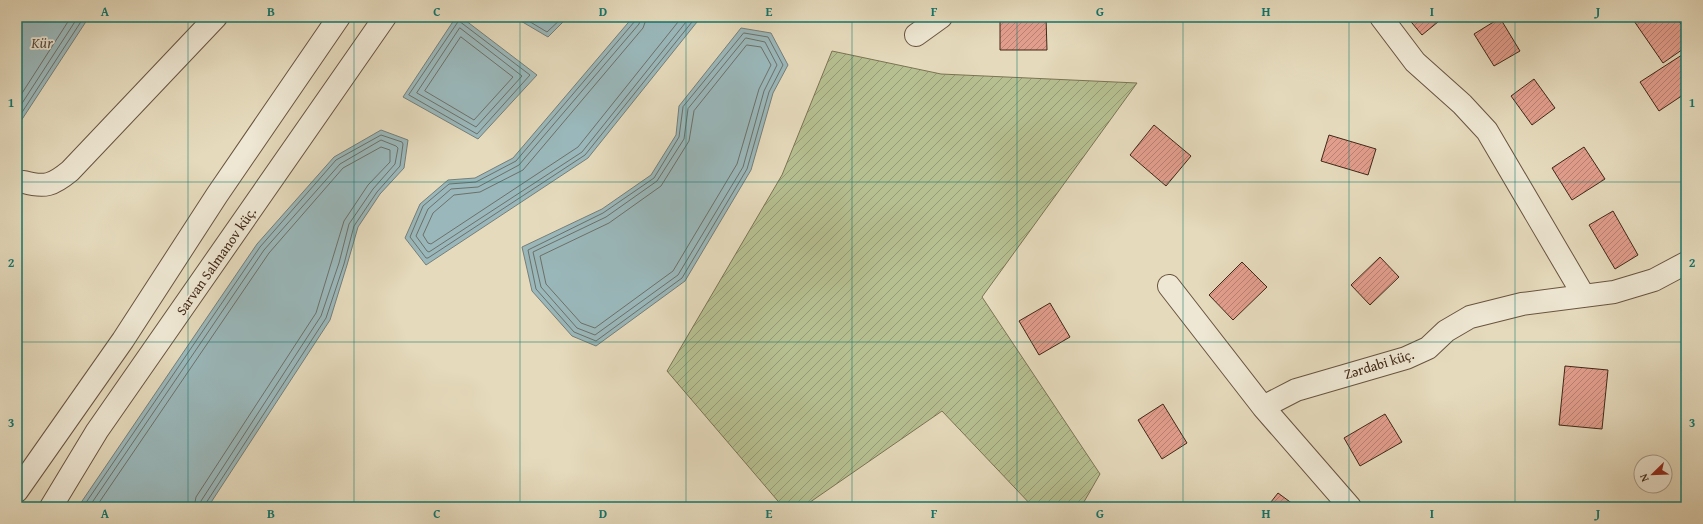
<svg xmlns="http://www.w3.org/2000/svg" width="1703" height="524" viewBox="0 0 1703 524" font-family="'Gentium Book Plus',serif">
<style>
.garden{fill:url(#garden-furrows);stroke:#7b7354}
.water{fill:#9ab8bb;stroke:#767e79}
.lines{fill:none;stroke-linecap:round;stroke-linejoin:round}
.shore{stroke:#6d7069;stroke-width:1}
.building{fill:url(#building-hatch);stroke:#402717}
.minor-casing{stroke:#695440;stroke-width:24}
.minor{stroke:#eee7d3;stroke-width:22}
.grid{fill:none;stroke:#0f766e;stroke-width:1;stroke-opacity:0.55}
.labels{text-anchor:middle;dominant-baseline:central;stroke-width:3.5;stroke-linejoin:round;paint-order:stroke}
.street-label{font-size:14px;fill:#402717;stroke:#eee7d3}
.water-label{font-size:15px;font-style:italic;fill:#564b40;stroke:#eee7d3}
.neatline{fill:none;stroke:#0f766e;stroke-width:1.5}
.grid-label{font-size:13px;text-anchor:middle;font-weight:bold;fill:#0f766e}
</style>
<defs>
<pattern id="garden-furrows" width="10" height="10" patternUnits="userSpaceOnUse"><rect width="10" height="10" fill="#b6bf90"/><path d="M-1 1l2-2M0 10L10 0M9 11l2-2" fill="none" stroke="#959b75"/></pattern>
<pattern id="building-hatch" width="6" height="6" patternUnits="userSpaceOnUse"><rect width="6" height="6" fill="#e29e8d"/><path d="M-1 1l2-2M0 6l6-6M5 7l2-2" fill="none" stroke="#b98172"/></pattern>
</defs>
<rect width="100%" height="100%" fill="#e5dabc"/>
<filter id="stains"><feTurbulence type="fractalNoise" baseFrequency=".005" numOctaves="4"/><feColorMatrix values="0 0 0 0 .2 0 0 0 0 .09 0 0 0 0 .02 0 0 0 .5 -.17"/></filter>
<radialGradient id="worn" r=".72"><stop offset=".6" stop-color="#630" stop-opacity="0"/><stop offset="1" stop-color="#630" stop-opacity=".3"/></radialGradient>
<path class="garden" d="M832,51L941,74L1137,83L982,297L1100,474L1081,507H1033L942,411L803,507H783L667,371L782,175Z"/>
<path class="water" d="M17,17H89L17,127Z
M456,17H461L537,75L478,139L403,97Z
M514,17H568L548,37Z
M633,17H701L588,158L426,265L405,238L420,204L448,180L475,178L513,158Z
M741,28L771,33L788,65L773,93L751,170L685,281L596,346L572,336L532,291L522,247L602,209L651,175L676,135L679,106Z
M381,130L408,140L404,168L380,194L358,227L347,265L330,320L208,507H78L257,244L334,157Z"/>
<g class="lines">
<path class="shore" d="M522,17L547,32L563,17
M636,17L635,21L516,161L476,182L449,184L423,206L410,237L426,258H428L585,155L696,17
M641,17L639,24L519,165L478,187L451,189L428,209L416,236L427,251L429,252L582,152L690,17
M647,17L643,28L523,170L480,192L454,195L433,213L423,235L428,243L431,244L578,147L682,17
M459,21L530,75L477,134L409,95Z
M460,28L522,76L476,127L417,93Z
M744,33L768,37L783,65L769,92L747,169L682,278L596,341L574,332L536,289L528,250L603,213L654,178L679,137L683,107Z
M461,37L513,77L474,120L425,91Z
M746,38L765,42L777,65L764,91L743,167L678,275L595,335L577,328L541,287L533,252L606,217L657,181L684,139L688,109Z
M747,45L761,47L771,65L759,89L737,164L673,271L595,328L581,323L546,284L540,256L609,223L661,186L689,141L694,111Z
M17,101L71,17
M17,111L78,17
M17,120L84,17
M83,507L260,247L336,160L381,135L402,142L403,144L400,166L377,192L354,226L344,264L326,318L206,503L205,507
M89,507L264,250L340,164L381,140L396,146L398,148L395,164L373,189L349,224L339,263L321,316L201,501L200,507
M96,507L269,253L343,168L381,147L390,150V162L368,185L344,221L316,313L196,497L194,507"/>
</g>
<path class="building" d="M1000,17H1046L1047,50H1000Z
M1407,17H1444L1422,35Z
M1640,17H1676L1681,24L1686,21V47L1663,63L1634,21Z
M1500,18L1520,51L1494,66L1474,34Z
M1685,53L1686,55V93L1659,111L1640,82Z
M1534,79L1555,108L1532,125L1511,96Z
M1154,125L1191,156L1166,186L1130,155Z
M1329,135L1376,149L1368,175L1321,161Z
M1584,147L1605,179L1572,200L1552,168Z
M1613,211L1638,255L1615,269L1589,225Z
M1380,257L1399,277L1370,305L1351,285Z
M1242,262L1267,287L1233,320L1209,295Z
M1050,303L1070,337L1039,355L1019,321Z
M1565,366L1608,370L1602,429L1559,425Z
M1163,404L1187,443L1162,459L1138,420Z
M1385,414L1402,442L1360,466L1344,438Z
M1278,493L1297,507H1267Z"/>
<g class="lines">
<defs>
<path id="minor" d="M1381,17L1415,62L1462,104L1487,131L1584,296
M916,35L941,17
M24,182C45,188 53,185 70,171L216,17
M1169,286L1263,407
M17,491L123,340L217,195L339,17
M51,507L97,431L385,17
M1350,507L1263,407L1296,390L1406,358L1428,348L1446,331L1470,317L1522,304L1614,292L1654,280L1686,263"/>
</defs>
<use href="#minor" class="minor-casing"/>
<use href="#minor" class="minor"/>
</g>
<path class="grid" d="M188,17V507M354,17V507M520,17V507M686,17V507M852,17V507M1017,17V507M1183,17V507M1349,17V507M1515,17V507M17,182H1686M17,342H1686"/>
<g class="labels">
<g class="street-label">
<text transform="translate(216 261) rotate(-55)">Sarvan Salmanov küç.</text>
<text transform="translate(1379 364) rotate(-17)">Zərdabi küç.</text>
</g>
<g class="water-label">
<text x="42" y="42">Kür</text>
</g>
</g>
<rect width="1703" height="524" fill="none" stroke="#e5dabc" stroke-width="44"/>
<g transform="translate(1653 474) rotate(247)"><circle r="19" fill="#eee7d3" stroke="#a89a88"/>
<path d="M0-3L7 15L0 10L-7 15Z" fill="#8f2418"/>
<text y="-6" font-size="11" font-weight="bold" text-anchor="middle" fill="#402717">N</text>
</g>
<rect x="22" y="22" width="1659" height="480" class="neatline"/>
<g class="grid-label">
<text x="105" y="16">A</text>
<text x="271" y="16">B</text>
<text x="437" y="16">C</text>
<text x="603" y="16">D</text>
<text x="769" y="16">E</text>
<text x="934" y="16">F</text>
<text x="1100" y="16">G</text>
<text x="1266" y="16">H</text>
<text x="1432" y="16">I</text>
<text x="1598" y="16">J</text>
<text x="11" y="107">1</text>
<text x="1692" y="107">1</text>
<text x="11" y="267">2</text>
<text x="1692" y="267">2</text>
<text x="11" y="427">3</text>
<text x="1692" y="427">3</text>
<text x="105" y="518">A</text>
<text x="271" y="518">B</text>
<text x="437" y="518">C</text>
<text x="603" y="518">D</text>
<text x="769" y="518">E</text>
<text x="934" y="518">F</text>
<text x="1100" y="518">G</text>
<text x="1266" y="518">H</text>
<text x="1432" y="518">I</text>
<text x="1598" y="518">J</text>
</g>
<rect width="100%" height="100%" filter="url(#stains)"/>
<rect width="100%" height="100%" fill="url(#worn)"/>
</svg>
